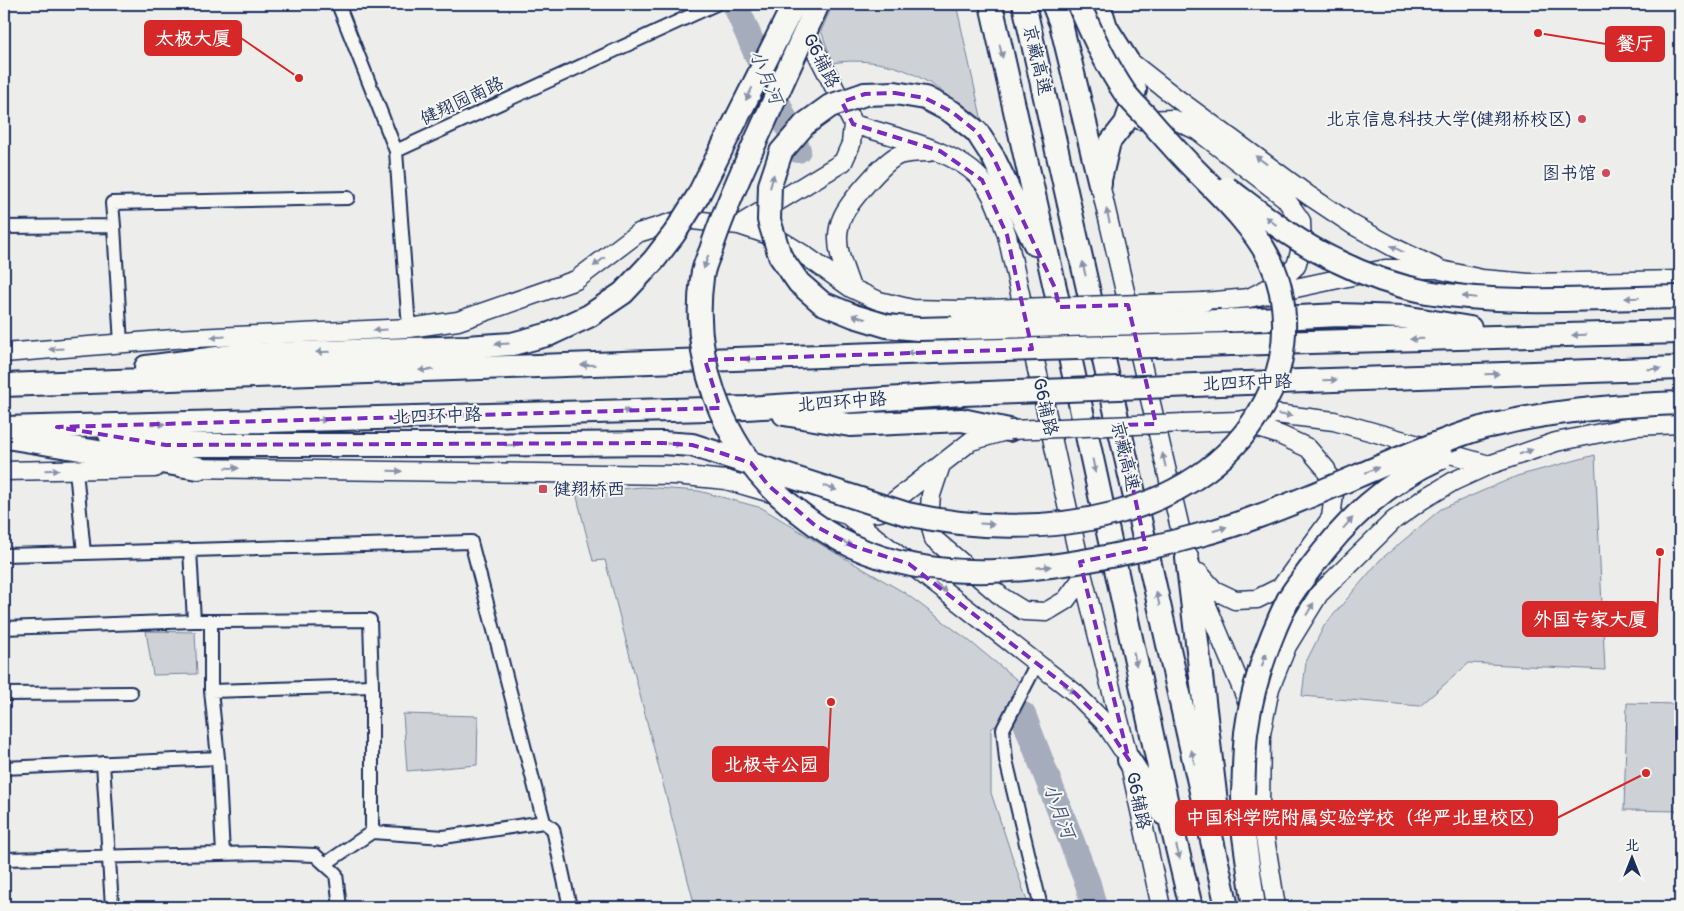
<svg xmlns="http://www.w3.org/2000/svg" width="1684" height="911" viewBox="0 0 1684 911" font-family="Pangolin,'LXGW WenKai TC',sans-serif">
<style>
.green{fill:#ced2d7;stroke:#74809a}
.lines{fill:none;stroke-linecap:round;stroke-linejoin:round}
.river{stroke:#a5acbc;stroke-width:26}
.street-casing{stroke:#1b2f5e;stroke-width:16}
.secondary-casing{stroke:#1b2f5e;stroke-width:21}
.primary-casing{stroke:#1b2f5e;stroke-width:24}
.highway-casing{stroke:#1b2f5e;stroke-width:26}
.street{stroke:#f6f6f2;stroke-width:12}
.secondary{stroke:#f6f6f2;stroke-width:18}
.primary{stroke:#f6f6f2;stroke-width:20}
.highway{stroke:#f6f6f2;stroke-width:22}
.secondary-bridge-casing{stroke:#1b2f5e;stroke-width:21;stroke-linecap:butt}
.highway-bridge-casing{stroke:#1b2f5e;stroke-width:26;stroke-linecap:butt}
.secondary-bridge{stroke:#f6f6f2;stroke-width:18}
.highway-bridge{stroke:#f6f6f2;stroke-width:22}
.oneway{fill:#8892a8}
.marked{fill:none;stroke:#7b2cbf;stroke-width:4;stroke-dasharray:10 6;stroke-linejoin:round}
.poi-dot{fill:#d1495b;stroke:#f6f6f2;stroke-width:2}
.labels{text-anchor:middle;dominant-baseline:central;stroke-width:4;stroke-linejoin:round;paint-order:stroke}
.street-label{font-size:18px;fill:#1b2f5e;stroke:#f6f6f2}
.poi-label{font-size:18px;fill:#1b2f5e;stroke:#f6f6f2;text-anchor:end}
.water-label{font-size:19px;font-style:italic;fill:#44547a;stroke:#f6f6f2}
.leader{fill:none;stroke:#d62828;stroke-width:2}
.callout-dot{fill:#d62828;stroke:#f6f6f2;stroke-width:2}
.callout{fill:#d62828;stroke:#d62828;stroke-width:2}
.callout-label{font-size:19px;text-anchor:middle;font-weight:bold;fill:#fff}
</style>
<rect width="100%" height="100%" fill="#edeeec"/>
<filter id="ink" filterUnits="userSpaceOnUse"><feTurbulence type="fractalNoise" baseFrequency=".02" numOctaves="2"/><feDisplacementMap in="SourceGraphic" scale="10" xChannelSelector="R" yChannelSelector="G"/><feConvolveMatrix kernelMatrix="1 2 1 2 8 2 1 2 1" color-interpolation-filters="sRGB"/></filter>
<g filter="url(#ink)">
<path class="green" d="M833,4H956L982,121C961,107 941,89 919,77C895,63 859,58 833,63L821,31Z
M1595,455L1605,670L1469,663L1420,706L1302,696L1306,662L1324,626L1380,560L1441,509L1517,476Z
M642,487L699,491L762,508L827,548L905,593L967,639L1028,689L1012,715L991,729V793L1029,907H695L605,560L593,561L576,493Z
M146,631L195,632L197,674L153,675Z
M1627,703L1680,704V811L1624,810Z
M403,714L478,716L477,765L407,771Z"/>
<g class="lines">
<path class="river" d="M735,4L798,150
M1023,715L1088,884L1094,907"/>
<defs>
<path id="street" d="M338,4L396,151L409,328
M396,151L716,4
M114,226L121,344
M4,227L114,226L112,203L348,198
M76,470L84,553L471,542L544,822L553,829L570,907
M190,550L194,621H211V691L218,758L223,854
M4,555L84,553
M211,621L370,620L372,686V832L444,837L544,822
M4,628L194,621
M1037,663L1003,729L1006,760L1041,907
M211,691L372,686
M4,694L131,693
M103,763L112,907
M4,768L218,758
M4,859L263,853L315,855L336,874L340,907
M325,864L372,832"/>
<path id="secondary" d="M802,24L853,124C890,136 959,150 983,182C995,197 1000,216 1007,235L1083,577L1129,760L1161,907
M1128,60L1179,100L1308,195L1353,225L1395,248L1441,270L1482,279L1529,283L1680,280
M1140,120L1173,119L1198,131L1285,198L1301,221L1302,245L1296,266L1278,283L1249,298
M1100,184L1187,558L1261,734L1260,807L1276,907
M739,225L843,162L851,144L853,124
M851,288C846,272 837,254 838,236C838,231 840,222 842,218C848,203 885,160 899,155C909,152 919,152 929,152
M1204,302L1249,298L1385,269H1436
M4,353L174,339L409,328L458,321L576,280L638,233L683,219L739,225L775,237L806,256L851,288L879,301L912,309L958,310
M1209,422L1237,421L1276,414L1334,421L1489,465L1556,442L1635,426L1680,424
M941,465L931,495L929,519L934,539L1003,598L1024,611L1046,612L1066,600L1083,577
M186,468L675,475L726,480L847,515L880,512L971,441L1009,430
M4,471L155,468
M847,515L1075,693L1104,722L1122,749
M1199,573L1214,590L1235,600L1257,599L1281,587L1331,518L1334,494L1326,469L1308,448L1280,435L1240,422
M1261,734L1270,688L1287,646L1319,594L1394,520L1422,500L1454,481L1489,465"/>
<path id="primary" d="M1100,4L1107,27L1128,60L1136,90L1125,123L1110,142L1100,184"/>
<path id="highway" d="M991,4L1055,288L1172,827L1191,907
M1024,4L1227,907
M1053,4L1061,24L1100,184
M865,94L895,93L925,98L952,112L977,132L993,157L1035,244
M1221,321L1339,315L1404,317L1470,328
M1232,344L1680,332
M146,367L241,355L466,347L512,344L550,334
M1246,383L1680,368
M4,385L962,351
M784,414L850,425L962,420L1009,430
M4,428L746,408L963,394
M110,435L166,445H463
M12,438L198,468
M1187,558L1216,802
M1129,760L1164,814
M1243,794L1244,836L1254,907"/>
</defs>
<use href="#street" class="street-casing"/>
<use href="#secondary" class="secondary-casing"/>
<use href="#primary" class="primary-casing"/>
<use href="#highway" class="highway-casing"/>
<use href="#street" class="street"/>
<use href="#secondary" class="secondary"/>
<use href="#primary" class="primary"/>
<use href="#highway" class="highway"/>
<defs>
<path id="secondary-bridge" d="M958,310L1204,302
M1009,430L1209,422"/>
<path id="highway-bridge" d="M818,4C793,58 769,112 744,167C732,194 720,221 711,250C707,259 703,268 702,278C691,356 721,441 779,495C801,515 824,533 852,546C938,586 1041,571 1130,552C1174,542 1217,532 1259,516C1334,489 1405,452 1481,428C1493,425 1505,423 1517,420C1571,409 1626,405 1680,403
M865,94L830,106L805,124L781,152L770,185L769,220L780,256L799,283L822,303L854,316L887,326L918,329L1221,321
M1227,188C1262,214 1297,243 1337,261C1365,275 1396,286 1427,292C1510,306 1596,298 1680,297
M550,334L589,316L623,293L654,260L674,234L698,196L794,4
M962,351L1232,344
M963,394L1246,383
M463,445L662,443L692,445L907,514C1035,543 1210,525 1271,390C1288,352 1289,300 1271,262C1250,219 1210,187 1178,152C1167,140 1156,128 1146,116C1139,109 1131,101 1125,93C1106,65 1092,35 1079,4
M1243,794C1244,774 1244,753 1246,733C1252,687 1268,641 1288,600C1294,589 1303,579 1310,569C1347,519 1385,483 1442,457"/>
</defs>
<use href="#secondary-bridge" class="secondary-bridge-casing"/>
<use href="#highway-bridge" class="highway-bridge-casing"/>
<use href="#secondary-bridge" class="secondary-bridge"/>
<use href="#highway-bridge" class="highway-bridge"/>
</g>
<defs><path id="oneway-solid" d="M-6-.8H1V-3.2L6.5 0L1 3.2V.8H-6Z" transform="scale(1.25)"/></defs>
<g class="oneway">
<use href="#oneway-solid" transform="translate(1001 51) rotate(77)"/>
<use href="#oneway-solid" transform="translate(749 94) rotate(117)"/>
<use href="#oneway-solid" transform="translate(1261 160) rotate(-144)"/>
<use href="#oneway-solid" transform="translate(772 181) rotate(-75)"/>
<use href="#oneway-solid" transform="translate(1108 216) rotate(-103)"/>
<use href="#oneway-solid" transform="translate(1271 221) rotate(-143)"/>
<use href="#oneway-solid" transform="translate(1397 249) rotate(-153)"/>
<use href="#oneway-solid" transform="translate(599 262) rotate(142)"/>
<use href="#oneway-solid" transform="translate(706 262) rotate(109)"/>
<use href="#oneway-solid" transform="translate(1084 269) rotate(-103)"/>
<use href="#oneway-solid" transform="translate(1469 297) rotate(-174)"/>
<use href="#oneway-solid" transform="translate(1632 298) rotate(179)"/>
<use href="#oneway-solid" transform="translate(859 317) rotate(-162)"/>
<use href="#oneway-solid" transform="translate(380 330) rotate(177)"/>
<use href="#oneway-solid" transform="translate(1579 335) rotate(178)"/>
<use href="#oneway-solid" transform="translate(218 337) rotate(177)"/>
<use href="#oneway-solid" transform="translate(1417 339) rotate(179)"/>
<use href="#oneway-solid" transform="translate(502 344) rotate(176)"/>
<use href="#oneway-solid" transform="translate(56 349) rotate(176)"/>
<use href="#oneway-solid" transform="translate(323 352) rotate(178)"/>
<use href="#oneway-solid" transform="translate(913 353) rotate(178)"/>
<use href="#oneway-solid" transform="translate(751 359) rotate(178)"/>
<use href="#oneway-solid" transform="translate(588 365) rotate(178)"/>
<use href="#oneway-solid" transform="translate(1654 369) rotate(-2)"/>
<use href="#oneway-solid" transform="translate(426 370) rotate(178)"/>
<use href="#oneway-solid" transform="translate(1492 374) rotate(-2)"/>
<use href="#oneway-solid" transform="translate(1330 380) rotate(-2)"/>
<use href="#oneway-solid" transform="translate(623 411) rotate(-2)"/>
<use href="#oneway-solid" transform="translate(1285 415) rotate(6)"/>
<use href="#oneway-solid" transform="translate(320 420) rotate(-2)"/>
<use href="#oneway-solid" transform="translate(158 424) rotate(-2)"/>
<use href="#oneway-solid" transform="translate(674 444) rotate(3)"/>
<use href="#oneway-solid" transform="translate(512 445) rotate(-1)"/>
<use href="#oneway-solid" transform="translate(1526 452) rotate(-19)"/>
<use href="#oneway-solid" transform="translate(1164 460) rotate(-103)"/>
<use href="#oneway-solid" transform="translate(1094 466) rotate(78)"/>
<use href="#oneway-solid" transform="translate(232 468) rotate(1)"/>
<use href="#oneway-solid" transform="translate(52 470) rotate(-1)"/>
<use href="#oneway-solid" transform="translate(1372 470) rotate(-22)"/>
<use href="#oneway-solid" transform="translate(395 471) rotate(1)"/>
<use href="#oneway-solid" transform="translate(830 488) rotate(18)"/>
<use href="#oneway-solid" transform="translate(1348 523) rotate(-48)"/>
<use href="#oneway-solid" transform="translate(987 524) rotate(3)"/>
<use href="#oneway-solid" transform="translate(1220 529) rotate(-18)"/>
<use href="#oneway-solid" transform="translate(846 543) rotate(28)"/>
<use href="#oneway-solid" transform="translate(1044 567) rotate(-6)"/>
<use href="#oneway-solid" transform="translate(941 588) rotate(38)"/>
<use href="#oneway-solid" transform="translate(1158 599) rotate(-103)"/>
<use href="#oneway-solid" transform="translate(1310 609) rotate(-59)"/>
<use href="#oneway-solid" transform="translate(1135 659) rotate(78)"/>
<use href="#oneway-solid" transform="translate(1264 660) rotate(-71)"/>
<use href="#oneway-solid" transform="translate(1069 689) rotate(38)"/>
<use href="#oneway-solid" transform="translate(1193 757) rotate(-103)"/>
<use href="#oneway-solid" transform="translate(1178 852) rotate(76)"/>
</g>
</g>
<path class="marked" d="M895,93L925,98L952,112L977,132L993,157L1055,288L1059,307L1128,305L1156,424L1119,425L1146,548L1080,562L1129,760L1104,722L1075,693L909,564L853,546L817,527L768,485L751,463L721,453L692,445L662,443L166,445L57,427L720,408L705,360L1032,349L1007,235L982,180L940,151L853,124L842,102L865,94Z"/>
<g class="poi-dot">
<circle cx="1582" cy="119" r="5"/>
<circle cx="1606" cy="173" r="5"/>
<rect x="538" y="484" width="10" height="10" rx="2.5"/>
</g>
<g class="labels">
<g class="street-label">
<text transform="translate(1037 60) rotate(77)">京藏高速</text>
<text transform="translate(821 61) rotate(63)">G6辅路</text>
<text transform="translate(462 101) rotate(-25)">健翔园南路</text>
<text transform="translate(1247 383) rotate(-2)">北四环中路</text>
<text transform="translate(842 402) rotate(-4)">北四环中路</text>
<text transform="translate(1045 407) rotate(77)">G6辅路</text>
<text transform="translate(437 416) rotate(-2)">北四环中路</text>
<text transform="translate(1125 456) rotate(77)">京藏高速</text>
<text transform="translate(1138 801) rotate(78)">G6辅路</text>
</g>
<g class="poi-label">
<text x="1572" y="119">北京信息科技大学(健翔桥校区)</text>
<text x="1596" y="173">图书馆</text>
<text x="553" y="489" text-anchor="start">健翔桥西</text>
</g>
<g class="water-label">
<text transform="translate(766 77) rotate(67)">小月河</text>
<text transform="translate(1059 811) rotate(69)">小月河</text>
</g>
</g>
<path class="leader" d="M299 78L241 38M1538 33L1606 44M1660 552L1657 619M831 702L828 764M1646 773L1557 818"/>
<g class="callout-dot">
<circle cx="299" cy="78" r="5"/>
<circle cx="1538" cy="33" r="5"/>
<circle cx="1660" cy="552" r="5"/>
<circle cx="831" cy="702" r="5"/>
<circle cx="1646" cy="773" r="5"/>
</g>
<g class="callout">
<rect x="145" y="21" width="96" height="34" rx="5"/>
<rect x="1606" y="27" width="58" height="34" rx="5"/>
<rect x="1523" y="602" width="134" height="34" rx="5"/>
<rect x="713" y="747" width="115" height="34" rx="5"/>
<rect x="1176" y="801" width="381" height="34" rx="5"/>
</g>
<g class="callout-label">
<text x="193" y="45">太极大厦</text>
<text x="1635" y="50">餐厅</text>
<text x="1590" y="626">外国专家大厦</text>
<text x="771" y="771">北极寺公园</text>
<text x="1366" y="824">中国科学院附属实验学校（华严北里校区）</text>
</g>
<rect width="1684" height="911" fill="none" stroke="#f6f6f2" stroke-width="20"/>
<rect x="10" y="10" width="1664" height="891" fill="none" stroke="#1b2f5e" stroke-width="2" filter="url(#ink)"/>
<g transform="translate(1632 858)" stroke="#f6f6f2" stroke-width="4" paint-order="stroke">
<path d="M0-4L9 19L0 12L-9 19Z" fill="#1b2f5e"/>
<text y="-8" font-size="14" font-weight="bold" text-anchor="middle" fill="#1b2f5e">北</text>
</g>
</svg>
